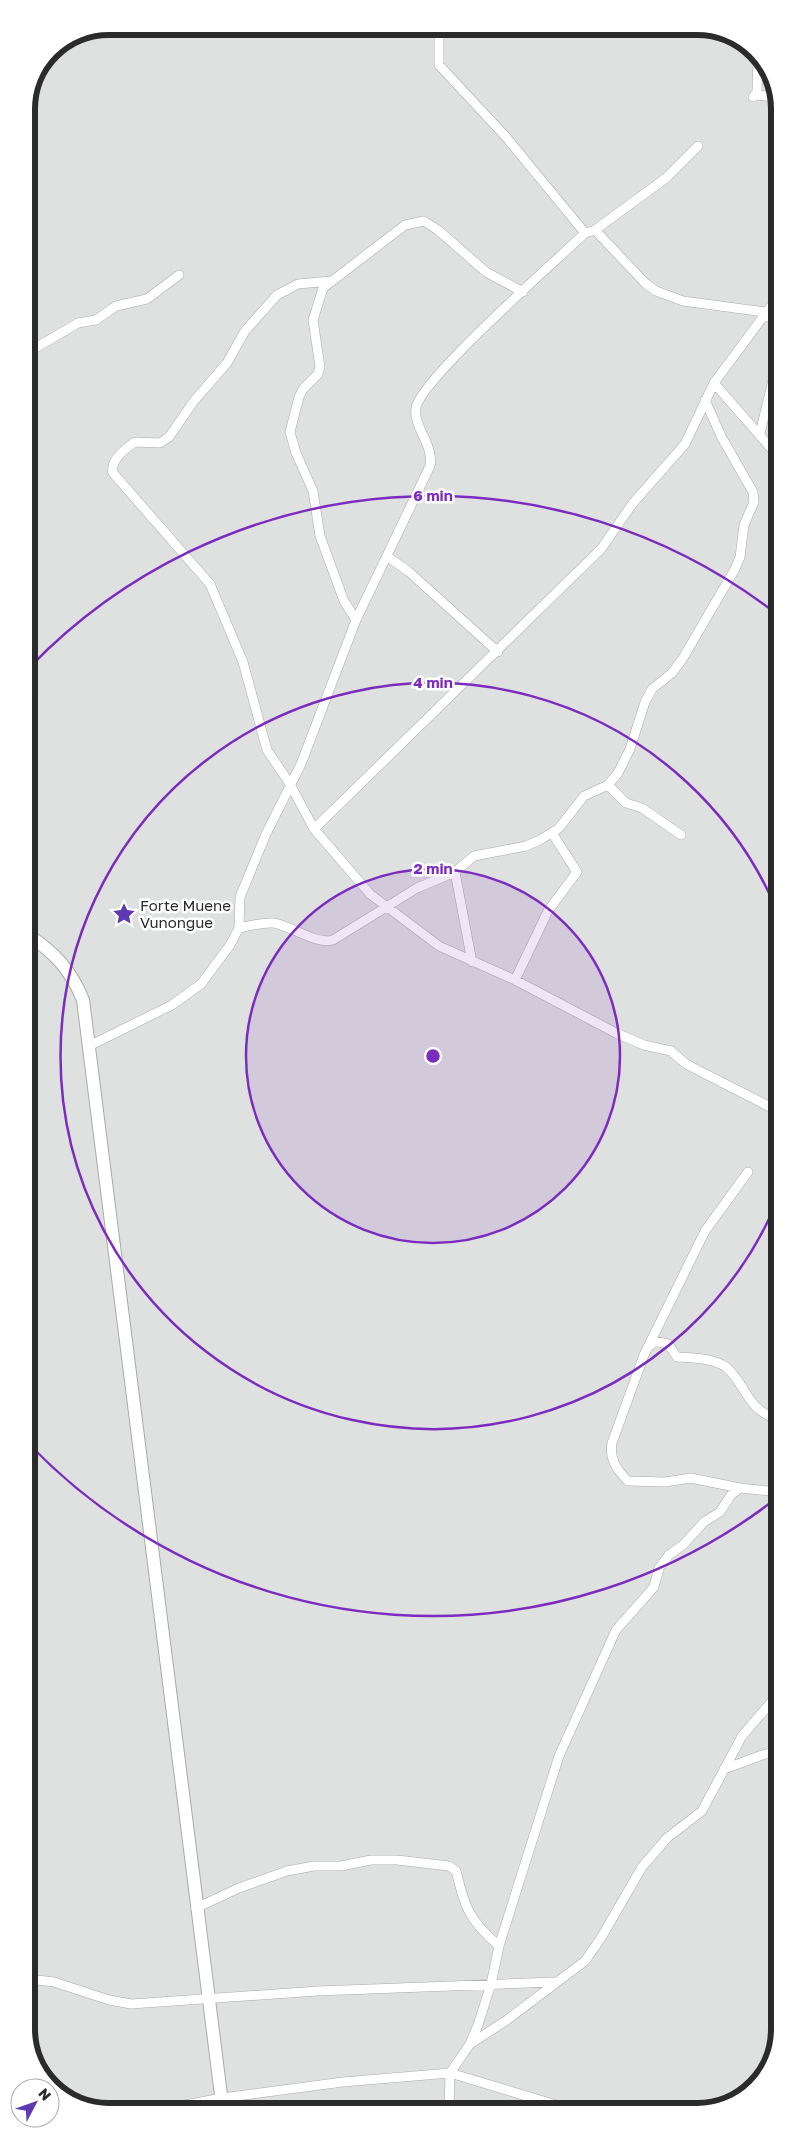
<svg xmlns="http://www.w3.org/2000/svg" width="806" height="2138" viewBox="0 0 806 2138" font-family="'Golos Text',sans-serif">
<style>
.lines{fill:none;stroke-linecap:round;stroke-linejoin:round}
.street-casing{stroke:#a9aba9;stroke-width:10}
.secondary-casing{stroke:#a9aba9;stroke-width:14}
.street{stroke:#fff;stroke-width:9}
.secondary{stroke:#fff;stroke-width:12}
.ring{fill:none;stroke:#7b2cbf;stroke-width:2.5}
.labels{text-anchor:middle;dominant-baseline:central;stroke-width:5;stroke-linejoin:round;paint-order:stroke}
.poi-label{font-size:15px;fill:#2a2b2a;stroke:#fff;text-anchor:start}
.rim{fill:none;stroke:#2a2b2a;stroke-width:6}
.centre{fill:#7b2cbf;stroke:#fff;stroke-width:2.5}
.ring-label{font-size:15px;text-anchor:middle;font-weight:bold;fill:#7b2cbf;stroke:#fff;stroke-width:5;stroke-linejoin:round;paint-order:stroke}
</style>
<rect width="100%" height="100%" fill="#dee1df"/>
<g class="lines">
<defs>
<path id="street" d="M439,26V65L506,137L585,233
M755,95L777,97
M753,97L757,92L758,59
M595,230L645,283L656,291L683,301L765,312L777,325
M331,281L298,284L277,295L245,331L227,363L194,401L169,437L160,443L135,442C125,449 110,460 113,473L210,584L243,662L267,750L290,784L314,829L370,894L439,946L515,980L616,1033L644,1045L671,1051L686,1064L778,1111
M27,353L78,323L96,320L116,306L147,299L179,275
M714,383L777,455
M760,433L777,364
M388,557L408,571L498,652
M356,620L344,601L320,536L313,491L296,453L290,432L299,397L303,389L318,374L320,367L313,320L323,288L405,225L424,221L438,230L486,272L523,292
M608,785L626,803L642,808L681,835
M314,829L601,549L633,503L685,444L714,383L777,298
M455,872L472,962
M239,928C250,926 262,922 274,923C291,926 317,945 333,940L417,888L455,872L474,856L526,846L540,840L559,828L584,796L608,785L618,773L630,749L645,702L652,689L672,673L683,658L735,569L740,557L744,525L754,502L753,492L722,438L705,400
M515,980L548,911L577,872L552,833
M91,1045L172,1005L201,984L230,945L239,928L240,897L266,834L301,764L356,620L430,466C434,444 413,427 416,408C420,380 557,260 585,233L595,230L666,178L698,146
M748,1172L705,1231L644,1355L612,1443C609,1459 617,1470 628,1481L665,1482L691,1478L740,1488L779,1492
M651,1345L654,1341L668,1344L677,1357C693,1358 713,1358 726,1367C737,1376 743,1390 751,1401C758,1411 769,1416 779,1421
M724,1769L765,1754L779,1753
M196,1908L239,1888L287,1871L314,1866H341L371,1860H397L449,1866L456,1871C465,1908 469,1920 499,1946
M29,1979L54,1982L109,2000L131,2004L318,1991L555,1982
M470,2044L507,2020L585,1961L601,1938L642,1867L667,1838L702,1811L742,1736L779,1693
M449,2110L450,2073L470,2044L478,2025L491,1984L499,1946L559,1756L616,1630L654,1587L659,1568L669,1555L683,1545L704,1522L720,1512L731,1495L740,1488
M153,2111L222,2098L343,2082L450,2073L573,2110"/>
<path id="secondary" d="M28,935C54,952 71,970 83,1000L223,2111"/>
</defs>
<use href="#street" class="street-casing"/>
<use href="#secondary" class="secondary-casing"/>
<use href="#street" class="street"/>
<use href="#secondary" class="secondary"/>
</g>
<circle cx="433" cy="1056" r="187" fill="#7b2cbf" fill-opacity=".12"/>
<g class="ring">
<circle cx="433" cy="1056" r="187"/>
<path d="M778 1199A373 373 0 1 1 778 913"/>
<path d="M778 1497A560 560 0 0 1 30 1445M30 667A560 560 0 0 1 774 612"/>
</g>
<defs>
<symbol id="sight-bare" viewBox="-9 -9 18 18"><path d="M0-6L1.8-2.2L6-1.7L2.9 1.2L3.7 5.4L0 3.3L-3.7 5.4L-2.9 1.2L-6-1.7L-1.8-2.2Z" fill="#5e3ab2" stroke="#fff" stroke-width="2.5" paint-order="stroke"/></symbol>
</defs>
<g fill-rule="evenodd">
<use href="#sight-bare" x="108" y="898" width="32" height="32"/>
</g>
<g class="labels">
<g class="poi-label">
<text x="140" y="905">Forte Muene<tspan x="140" dy="17">Vunongue</tspan></text>
</g>
</g>
<path d="M0 0H806V2138H0ZM109 35H697A74 74 0 0 1 771 109V2029A74 74 0 0 1 697 2103H109A74 74 0 0 1 35 2029V109A74 74 0 0 1 109 35Z" fill="#fff" fill-rule="evenodd"/>
<path class="rim" d="M109 35H697A74 74 0 0 1 771 109V2029A74 74 0 0 1 697 2103H109A74 74 0 0 1 35 2029V109A74 74 0 0 1 109 35Z"/>
<circle cx="433" cy="1056" r="8" class="centre"/>
<g class="ring-label">
<text x="433" y="501">6 min</text>
<text x="433" y="688">4 min</text>
<text x="433" y="874">2 min</text>
</g>
<g transform="translate(35 2103) rotate(49)"><circle r="24" fill="#ffffff" stroke="#aaaaaa"/>
<path d="M0-4L9 19L0 12L-9 19Z" fill="#5e3ab2"/>
<text y="-8" font-size="14" font-weight="bold" text-anchor="middle" fill="#2a2b2a">N</text>
</g>
</svg>
